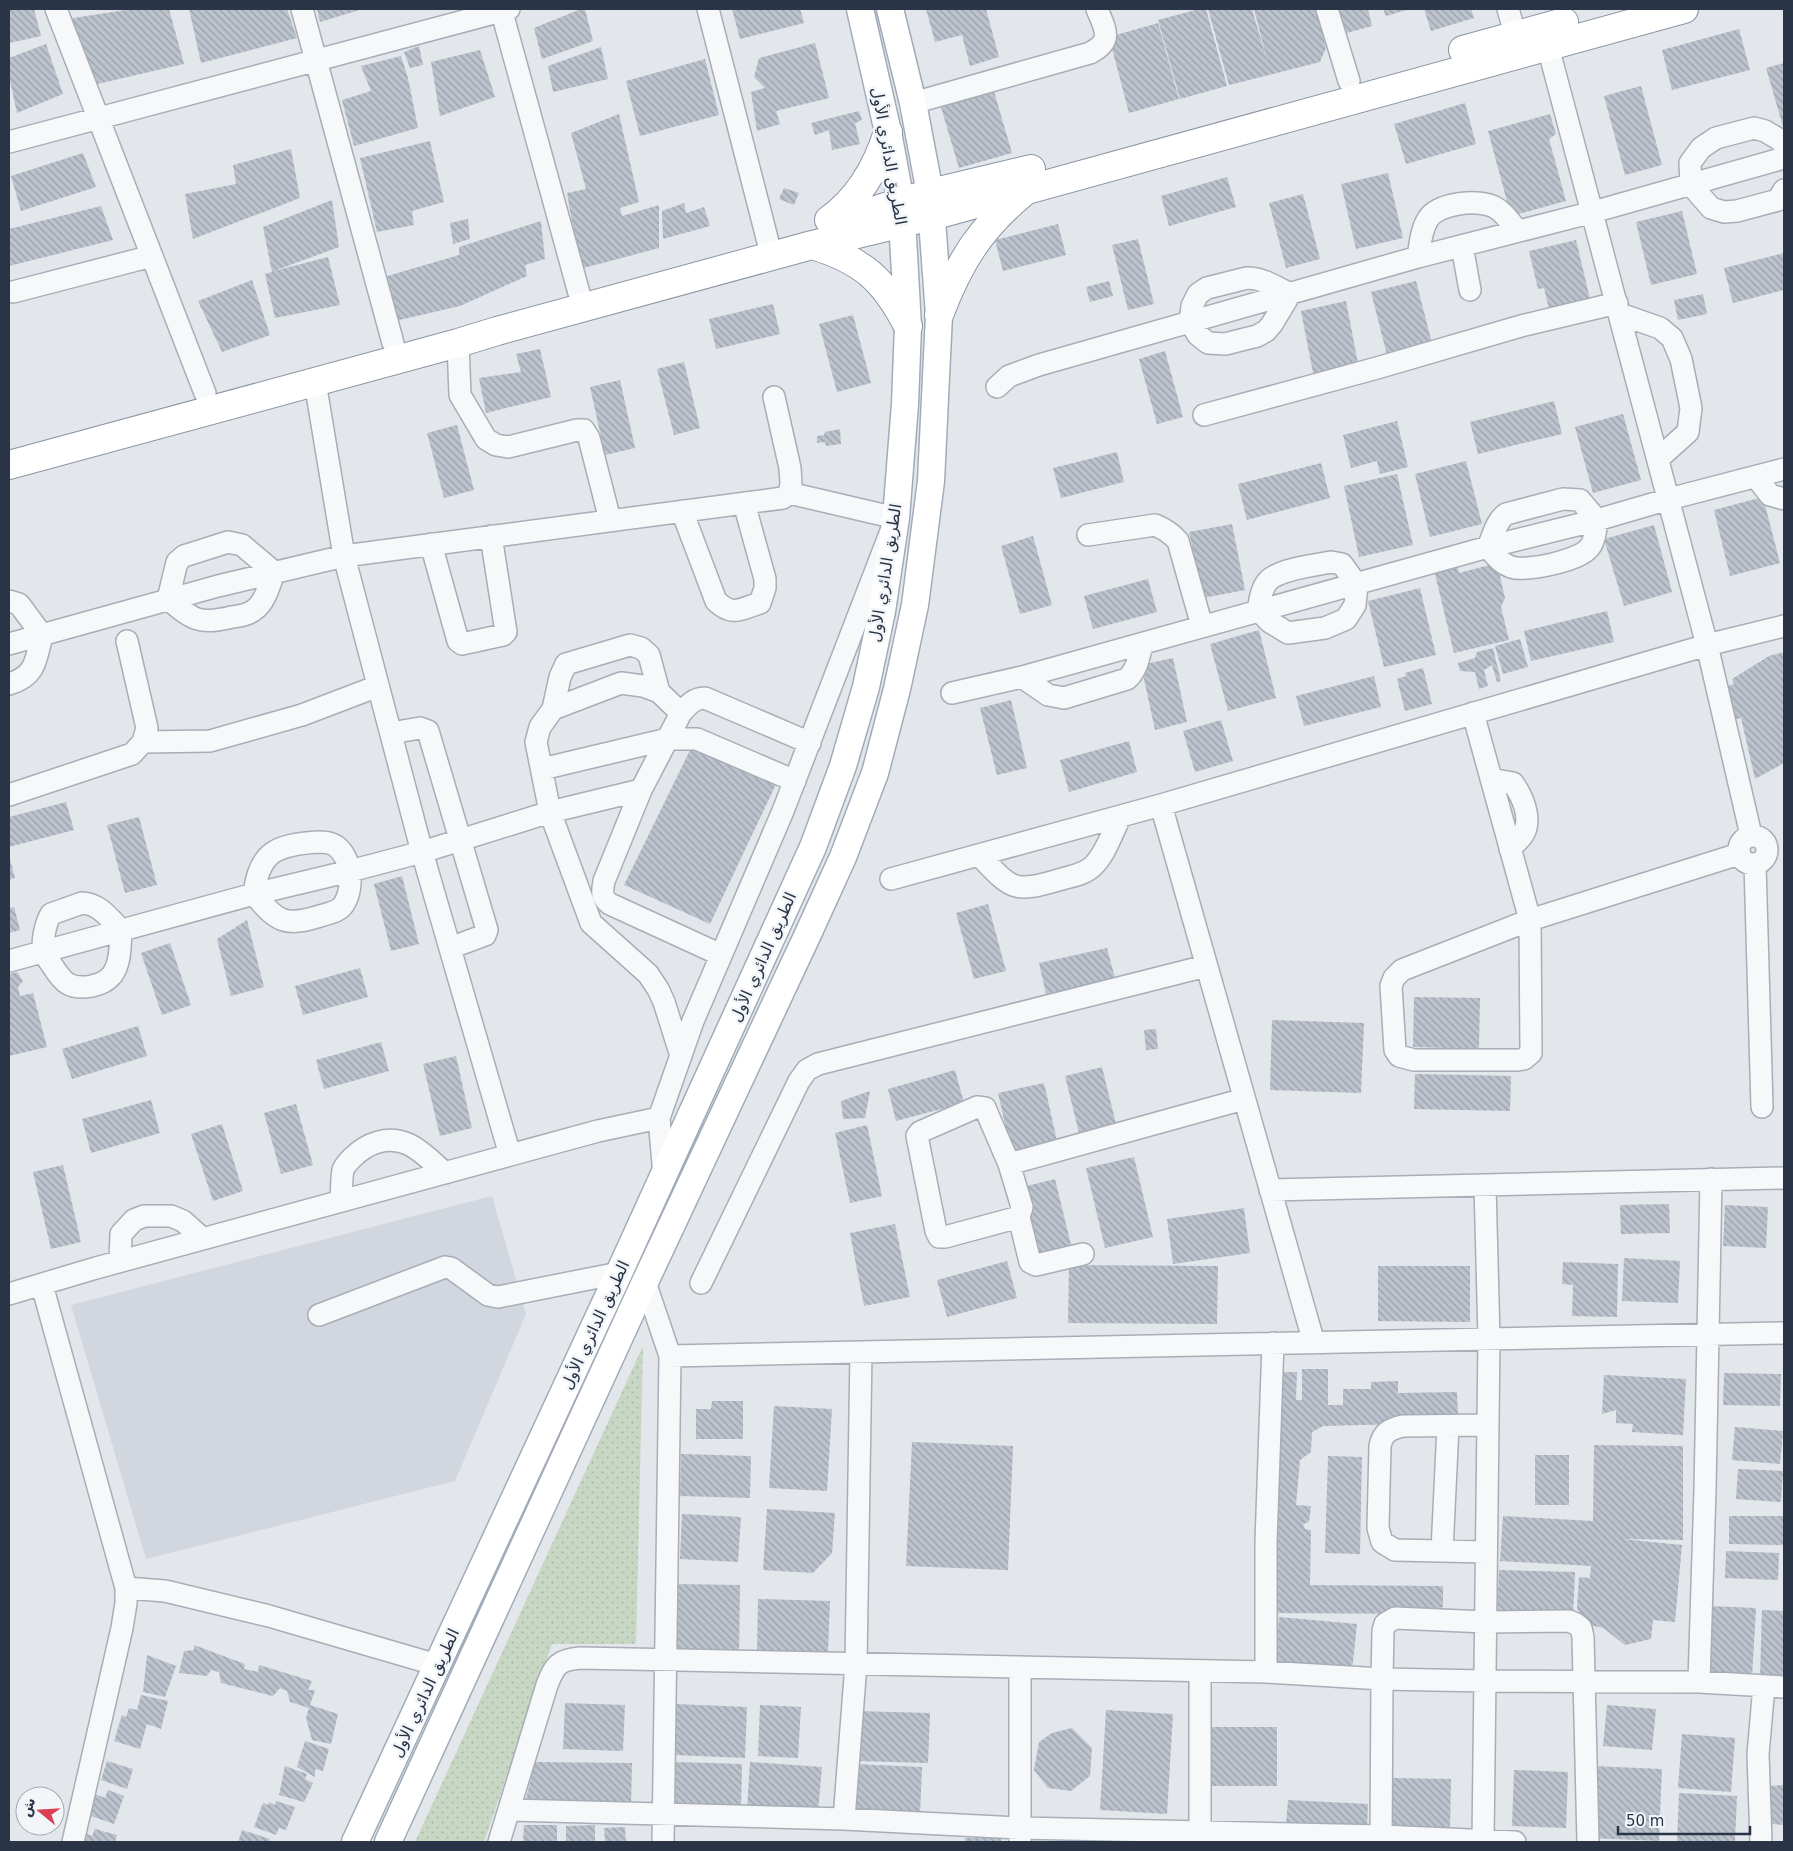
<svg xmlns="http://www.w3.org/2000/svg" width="1793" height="1851" viewBox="0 0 1793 1851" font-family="'DejaVu Sans','Noto Naskh Arabic',sans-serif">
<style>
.built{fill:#d1d6df}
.grass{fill:url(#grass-dots)}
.building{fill:url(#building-back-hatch)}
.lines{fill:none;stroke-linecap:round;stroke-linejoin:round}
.minor-casing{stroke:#a7aeb7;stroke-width:24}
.major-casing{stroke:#a1abb9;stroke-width:29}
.highway-casing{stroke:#8994a5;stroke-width:30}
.minor{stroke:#f6f8fa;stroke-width:21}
.major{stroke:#fff;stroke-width:26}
.highway{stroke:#fff;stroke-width:28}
.labels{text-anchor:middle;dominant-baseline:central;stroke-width:5;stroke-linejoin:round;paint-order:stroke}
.street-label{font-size:16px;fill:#293447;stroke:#f3f6f9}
</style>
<defs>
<pattern id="grass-dots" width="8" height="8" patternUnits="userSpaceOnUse" patternTransform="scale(1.25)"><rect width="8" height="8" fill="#c8d7c3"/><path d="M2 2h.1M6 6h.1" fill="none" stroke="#acb9a9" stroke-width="1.8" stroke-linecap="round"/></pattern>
<pattern id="building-back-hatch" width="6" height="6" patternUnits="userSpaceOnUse" patternTransform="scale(1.25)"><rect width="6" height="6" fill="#bcc3cd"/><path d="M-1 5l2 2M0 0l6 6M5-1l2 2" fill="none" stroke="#999fa8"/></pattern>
</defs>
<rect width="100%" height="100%" fill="#e3e7ec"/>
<path class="built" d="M492,1196L526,1314L455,1481L146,1559L71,1305Z"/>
<path class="grass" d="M643,1346L636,1644H552L484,1842H415Z"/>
<path class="building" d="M9,9H34L41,36L9,43Z
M132,9H169L184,64L93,85L67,19Z
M189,9H287L297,38L201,63Z
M317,9H363L320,22Z
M581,9H585L593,41L542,59L534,28Z
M732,9H800L804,23L740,39Z
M926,9H986L999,57L970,66L962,35L935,42Z
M1199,9H1206L1227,86L1180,99L1158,20Z
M1208,9H1252L1268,64L1254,9H1316L1326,48L1320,62L1229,85Z
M1332,9H1368L1372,26L1339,35Z
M1383,9H1410L1386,16Z
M1424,9H1471L1474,18L1431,31Z
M1158,23L1179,99L1129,113L1109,37Z
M1739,29L1750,70L1672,90L1662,50Z
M815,43L829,98L776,111L780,124L757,131L751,92L765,88L754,77L759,58Z
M46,44L63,94L17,113L9,76V58Z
M419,46L423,65L410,68L404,52Z
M601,47L608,79L553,92L548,66Z
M480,50L495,97L440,116L431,62Z
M401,56L408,78L418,128L354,146L342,100L371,91L361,66Z
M705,59L719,115L640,136L626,81Z
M1784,63V130L1766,68Z
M1641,86L1662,165L1625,175L1604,96Z
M993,88L1012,153L959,168L940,104Z
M1465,103L1476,144L1406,164L1394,124Z
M859,111L862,120L855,123L860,144L832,150L829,130L815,135L811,123Z
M619,114L639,202L620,208L622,216L659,205V248L580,269L567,193L586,189L571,133Z
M1550,114L1556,134L1549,139L1566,201L1511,216L1488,131Z
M430,141L444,202L412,211L414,225L377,232L360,158Z
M291,149L300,198L193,239L185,194L236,184L233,165Z
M83,153L96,187L21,211L11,176Z
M1388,173L1403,238L1356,249L1341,184Z
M1227,177L1236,207L1169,226L1161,196Z
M784,188L799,193L794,205L779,199Z
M1303,194L1320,259L1286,268L1269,203Z
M332,200L339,247L274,271L328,257L340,305L275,318L265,274L272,272L263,227Z
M684,203L686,213L704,207L710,226L663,239L662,211Z
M101,206L113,240L9,266V229Z
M1682,211L1697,274L1651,285L1636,222Z
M468,219L470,239L453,244L450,223Z
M541,221L545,259L525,265L527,276L460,306L395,321L384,277L459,255V247Z
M1058,224L1066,255L1003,271L995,240Z
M1138,239L1154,304L1128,310L1112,245Z
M1576,240L1591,303L1550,313L1544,288L1538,289L1529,251Z
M1784,253V290L1733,303L1724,268Z
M252,280L270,335L222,352L198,301Z
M1109,281L1113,296L1090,302L1086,287Z
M1416,281L1433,347L1388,359L1371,292Z
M1703,294L1707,314L1678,320L1674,300Z
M1346,301L1359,369L1314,378L1301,311Z
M773,304L780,334L716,349L709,319Z
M853,315L871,383L837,392L819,324Z
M540,349L551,397L486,413L479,378L521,372L516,354Z
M1165,351L1183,417L1157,424L1139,359Z
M684,362L700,428L674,435L657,369Z
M620,380L635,448L605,455L590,387Z
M1554,401L1562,434L1478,454L1470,422Z
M1623,414L1641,480L1593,493L1575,427Z
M1397,421L1408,467L1380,474L1377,461L1351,468L1343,435Z
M457,425L474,490L444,498L427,433Z
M840,429L841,444L826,446L825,442L817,443V436L824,435L825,432Z
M1117,452L1124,482L1061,498L1053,468Z
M1466,461L1482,524L1430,537L1415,474Z
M1321,463L1330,498L1247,520L1238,484Z
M1397,474L1413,545L1359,557L1344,486Z
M1763,497L1780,563L1730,576L1714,510Z
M1232,524L1245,590L1203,598L1189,532Z
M1654,525L1672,592L1624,606L1604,539Z
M1033,536L1052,605L1020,614L1001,546Z
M1497,563L1505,598L1501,607L1509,640L1454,653L1434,570L1457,564L1459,573Z
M1148,579L1157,612L1093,629L1084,596Z
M1420,588L1436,655L1384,667L1368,601Z
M1607,611L1614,642L1531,661L1524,631Z
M1259,630L1276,698L1228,711L1210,644Z
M1520,639L1528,667L1503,674L1495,646Z
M1493,648L1501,681L1497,682L1492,665L1484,670L1488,686L1479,689L1475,672L1460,671L1458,663L1475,658L1477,652Z
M1784,652V763L1755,779L1741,718L1733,720L1725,687L1734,684L1732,679L1769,656Z
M1173,658L1187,722L1155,730L1141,665Z
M1423,668L1432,704L1405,711L1397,679L1406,676L1405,673Z
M1374,676L1381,707L1304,726L1296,696Z
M1011,700L1027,768L997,775L980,708Z
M1221,720L1233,761L1195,772L1183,731Z
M1129,741L1137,772L1069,792L1060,760Z
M693,744L777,782L710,924L624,885Z
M66,802L74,830L9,847V817Z
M139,817L157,885L125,893L107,825Z
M9,855L15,878L9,880Z
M402,876L419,944L391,951L374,884Z
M988,904L1006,971L974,979L956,913Z
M14,907L20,930L9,933V908Z
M247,920L264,987L231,996L217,939Z
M170,943L191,1005L162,1015L141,953Z
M1107,948L1115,978L1046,994L1039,963Z
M360,968L368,997L303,1015L295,986Z
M17,972L23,981L18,987L20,996L33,993L47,1047L9,1056V974Z
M1414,997L1480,998L1479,1049L1413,1047Z
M1272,1020L1364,1023L1361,1093L1270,1090Z
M138,1026L147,1056L72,1079L62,1049Z
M1156,1029L1158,1049L1146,1050L1144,1030Z
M381,1042L389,1071L324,1089L316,1060Z
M456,1056L472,1128L440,1136L423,1064Z
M1102,1067L1118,1132L1081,1141L1065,1076Z
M955,1070L964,1103L896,1121L888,1089Z
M1415,1074L1511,1076L1510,1111L1414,1109Z
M1044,1083L1059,1150L1013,1160L998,1093Z
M870,1091L865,1118L843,1119L841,1101Z
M151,1100L160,1133L91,1153L82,1119Z
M296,1104L313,1165L281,1174L264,1113Z
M222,1124L243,1191L213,1201L191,1134Z
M867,1125L882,1196L850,1203L835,1133Z
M1134,1157L1153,1237L1105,1248L1086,1168Z
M63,1165L81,1242L51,1249L33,1172Z
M1055,1179L1072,1249L1041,1257L1023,1187Z
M1669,1204L1670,1233L1621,1234L1620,1205Z
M1725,1205L1768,1207L1766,1248L1723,1246Z
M1244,1208L1250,1253L1173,1264L1167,1219Z
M895,1224L910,1297L864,1306L850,1233Z
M1624,1258L1680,1261L1678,1303L1622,1301Z
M1007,1261L1017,1298L947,1317L937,1280Z
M1563,1262L1618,1264L1617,1317L1572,1316L1573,1285L1562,1284Z
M1069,1265L1218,1266L1217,1324L1068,1323Z
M1378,1266H1470V1322L1378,1321Z
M1302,1369H1328V1405H1343V1389H1371V1382L1398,1381V1393L1457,1392L1458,1415L1444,1423L1323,1426L1312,1432L1311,1452L1300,1460L1296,1505L1311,1506L1309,1522L1303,1524L1305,1529L1311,1530L1310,1585L1443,1586V1607L1425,1614L1273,1613L1275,1372H1297L1296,1400H1302Z
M1724,1373L1781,1374L1780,1406L1723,1405Z
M1604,1375L1686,1379L1683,1435L1632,1432L1633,1424L1616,1423V1410L1602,1414Z
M712,1401H743V1439H696V1409H711Z
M774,1406L832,1409L827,1491L769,1488Z
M1735,1427L1783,1431L1780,1464L1732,1460Z
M912,1442L1013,1446L1008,1570L906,1566Z
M1594,1445L1683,1446V1540L1622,1539L1682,1545L1675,1622L1653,1620L1651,1639L1625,1645L1603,1628L1585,1624L1577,1608L1579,1577L1590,1578L1591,1566L1500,1561L1503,1516L1593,1521Z
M681,1454L751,1456L750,1498L680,1496Z
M1535,1455H1569V1505H1535Z
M1328,1456L1362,1457L1360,1554L1325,1553Z
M1738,1469L1783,1471L1781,1502L1736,1499Z
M767,1509L835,1513L832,1553L813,1573L763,1570Z
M682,1514L741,1517L738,1562L680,1559Z
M1729,1516H1784V1545L1729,1544Z
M1726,1551L1779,1553L1778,1580L1725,1578Z
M1499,1570L1575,1572L1573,1617L1497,1615Z
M676,1584L740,1585L739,1657L674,1656Z
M758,1599L830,1601L828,1652L757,1650Z
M1710,1606L1756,1608L1752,1678L1706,1676Z
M1762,1610L1784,1611V1678L1760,1677Z
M1279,1617L1357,1624L1352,1671L1275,1665Z
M194,1645L245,1664L244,1669L258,1672L259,1665L312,1681L308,1690H315L310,1705L338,1714L331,1744L312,1740L306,1718L309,1708L290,1702L287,1691L280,1688L273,1696L221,1683L219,1672L211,1670L207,1676L179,1673L184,1651L194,1650Z
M147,1655L176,1666L165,1697L143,1692Z
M141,1695L168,1701L161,1729L147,1724L140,1749L114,1741L122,1715L126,1717L129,1708L137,1710Z
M565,1703L625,1705L623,1751L563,1749Z
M676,1704L747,1707L745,1758L674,1755Z
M760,1705L801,1707L798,1758L758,1756Z
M1607,1705L1656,1709L1652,1750L1603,1746Z
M1106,1710L1173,1714L1167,1814L1100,1810Z
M858,1711L930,1713L928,1763L857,1761Z
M1212,1727H1277V1786H1212Z
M1072,1728L1092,1748L1090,1776L1071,1791L1048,1788L1034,1770L1039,1742L1052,1733Z
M1682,1734L1735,1738L1731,1792L1678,1788Z
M305,1741L329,1749L323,1771L315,1769V1777L297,1767Z
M107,1761L133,1769L127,1789L101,1780Z
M535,1762L632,1763L631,1808L524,1807Z
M676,1762L742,1764L741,1811L675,1809Z
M750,1762L822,1767L818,1812L747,1808Z
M854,1764L922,1767L920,1817L851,1814Z
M285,1766L307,1774L305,1779L313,1783L304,1802L279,1795Z
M1593,1766L1662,1769L1659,1841L1590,1838Z
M1514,1770L1568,1772L1566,1828L1512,1826Z
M1392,1778L1451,1779L1450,1831L1391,1830Z
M1784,1785V1825L1772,1824L1770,1786Z
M108,1790L124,1796L114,1824L88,1815L95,1794L105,1798Z
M1679,1793L1737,1796L1735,1842H1677Z
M1288,1800L1368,1804L1367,1828L1286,1824Z
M276,1801L295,1807L286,1830L279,1828L276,1835L254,1827L263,1803L268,1805L269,1802L275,1805Z
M524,1825H557V1842H523Z
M595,1825V1842H566V1826Z
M625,1827L626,1842H605L604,1828Z
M95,1829L117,1835L115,1842H85L87,1834L92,1836Z
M242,1830L270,1839L269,1842H238Z
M965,1838H1001V1842H965Z"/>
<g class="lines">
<defs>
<path id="minor" d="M56,9L205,393
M302,9L393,343
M501,9L579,293
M708,9L768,242
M1327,9L1349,81
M1508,9L1520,51
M1544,32L1707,645L1751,835
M913,103L1090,53C1114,41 1105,29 1097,9
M9,142L509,9
M1784,145L1780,140L1765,131L1754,128L1716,138L1701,148L1690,163L1691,185L1711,208L1724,212L1737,211L1778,200L1784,190
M1462,246L1470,290
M1418,257C1420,245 1421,230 1428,219C1438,203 1480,198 1496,208C1505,213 1511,224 1518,231
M1247,278C1263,278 1276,287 1290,294L1272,324L1266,331L1257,336L1225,344L1208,343L1198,335L1190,322L1192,306L1198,294L1207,288Z
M13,292L152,256
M1620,314L1660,328L1672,338L1681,359L1691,408L1688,432L1658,459
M458,343L460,395L486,439L496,445L508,447L577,430H584L589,438L610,520
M315,382L344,556L422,852L510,1155
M997,387L1009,376L1039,365L1418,257L1593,212L1784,158
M1204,415L1377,368L1521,326L1617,303
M1756,477L1770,495L1784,499
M1563,499L1580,500L1597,520C1596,528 1595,543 1588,549C1577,561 1526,572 1511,567C1500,563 1495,555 1488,547C1493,536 1496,521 1506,514Z
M682,511L716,601C733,617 740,609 760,603L765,588V579L744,503
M1088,535L1155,525C1165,529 1171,533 1178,541L1202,626
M228,542L242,545L274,572C270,584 265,603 254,610C248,615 239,616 232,617C199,625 193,620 168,599L177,562L184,556Z
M431,544L458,641L462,644L503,635L506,632L491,536
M1331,562L1342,564L1357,585L1355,605L1346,619L1325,628L1288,633L1270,622L1258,610C1260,600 1261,589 1268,581C1279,569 1315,565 1331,562Z
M9,601L19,604L42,635C36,660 36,676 9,684
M9,644L218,586L344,556L783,498L789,493L791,484L790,468L774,397
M1022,677L1048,695L1064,698L1127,679C1137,670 1139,657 1142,644
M952,693L1022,677L1488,547L1597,520L1669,499L1784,469
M553,709L560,677L566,664L630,645L641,648L649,655L659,692
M1473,713L1530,920L1531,1053L1524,1059L1518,1060H1414L1399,1056L1395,1050L1391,986L1394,978L1402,970L1530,920L1739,854
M391,733L420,728L428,731L487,930L485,935L450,948
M143,742L210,741L302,715L378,686
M542,769L668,739H697L795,781
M1491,779L1513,783C1522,796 1532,817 1524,833C1521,839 1514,844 1510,849
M9,795L132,754L143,742L147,728L127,641
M1161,805L1314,1343
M1739 850a14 14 0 1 1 28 0a14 14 0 1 1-28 0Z
M317,842C323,842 330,842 336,846C352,859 354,887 344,904C339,912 329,913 320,916C285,927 277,922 254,894C259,851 277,845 317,842Z
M980,856C1013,891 1014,893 1062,879C1073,876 1085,874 1093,866C1106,854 1112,832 1121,816
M1755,864L1762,1107
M891,879L1161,805L1707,645L1784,626
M82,903C100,904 109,918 121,930C120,945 121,963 112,975C106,982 100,984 92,986C70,990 63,983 52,965C49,961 45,956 44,952C41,942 46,922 51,914Z
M721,955L610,904C601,897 602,892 604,881L641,790L681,713C688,705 694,698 705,698L810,743
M9,961L254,894L350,871L422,852L550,812L641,790
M681,1056L664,1002L658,989L648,974L591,923L550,812L536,742L540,727L553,709L621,683L643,686L659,692L681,713
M1009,1164L1244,1099
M664,1176L659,1118L693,1021L783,811L896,518L789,493
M1270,1190L1784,1178
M341,1201C342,1191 341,1180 343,1170C345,1165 349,1161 352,1158C367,1143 388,1135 408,1144C422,1150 434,1164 445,1173
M1019,1217L945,1237H939L936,1231L917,1136L920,1132L977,1107L985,1108L1009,1164L1022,1207L1019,1217L1030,1262L1036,1265L1083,1254
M120,1261L121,1234L134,1220L144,1216H171L183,1221L203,1239
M645,1282L670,1356
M701,1283L799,1081L807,1070L818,1064L1206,966
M42,1285L126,1588V1603L122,1628L73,1842
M9,1294L96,1268L510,1155L598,1131L659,1118
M319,1315L445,1267L451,1268L488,1295L498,1297L619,1273
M1442,1551L1448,1426
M1486,1552L1395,1550L1382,1542L1378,1528L1380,1446C1383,1432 1390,1429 1403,1426L1488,1425
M126,1588L165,1591L269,1616L437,1665
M1266,1672V1542L1273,1343
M1699,1682L1705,1490L1711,1179
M510,1810L844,1819L1020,1828L1382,1836L1515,1842
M844,1819L856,1664L861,1352
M499,1842L547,1685C555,1665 558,1660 580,1658L1266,1672L1382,1679L1485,1681L1699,1682L1784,1687
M663,1842L670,1356L1784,1333
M1020,1842V1667
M1200,1842V1671
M1381,1842L1382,1679L1383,1631L1385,1624L1395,1618L1486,1622L1569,1621L1576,1624L1581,1628L1583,1637L1588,1842
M1483,1842L1489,1338L1485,1185
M1761,1842L1758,1754L1764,1686"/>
<path id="major" d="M355,1842L619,1273L813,847L843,766L866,687L882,611L896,518L905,404L908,326L901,202L888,132L860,9
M388,1842L645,1282L808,934L843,857L875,773L897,689L915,605L931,481L939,315L930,193L913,103L890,9"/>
<path id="highway" d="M1463,50L1564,22
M829,220C860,198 877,167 888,132
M834,223L930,193L1031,169
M812,245C862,260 884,279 908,326
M939,315C959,262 980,228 1024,192
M9,465L458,343L497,331L812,245L932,216L1684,9"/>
</defs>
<use href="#minor" class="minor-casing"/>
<use href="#major" class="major-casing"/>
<use href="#highway" class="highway-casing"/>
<use href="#minor" class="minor"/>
<use href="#major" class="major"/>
<use href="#highway" class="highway"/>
</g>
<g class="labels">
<g class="street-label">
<text transform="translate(889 156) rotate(80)">الطريق الدائري الأول</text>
<text transform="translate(885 573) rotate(-81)">الطريق الدائري الأول</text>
<text transform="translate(763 957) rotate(-66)">الطريق الدائري الأول</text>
<text transform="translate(595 1325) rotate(-65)">الطريق الدائري الأول</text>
<text transform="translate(425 1693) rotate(-65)">الطريق الدائري الأول</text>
</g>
</g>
<rect width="1793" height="1851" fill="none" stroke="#293447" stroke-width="20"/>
<g transform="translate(40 1811) rotate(288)"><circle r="24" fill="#f3f6f9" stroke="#a2a8b2"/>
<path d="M0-4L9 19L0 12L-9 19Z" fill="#db3e56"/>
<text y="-8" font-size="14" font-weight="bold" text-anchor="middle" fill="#293447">ش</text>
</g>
<path d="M1618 1826v8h132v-8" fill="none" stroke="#293447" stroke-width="2.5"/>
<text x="1626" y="1826" font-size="15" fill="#293447" stroke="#f3f6f9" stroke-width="4" paint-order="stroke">50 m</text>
</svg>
